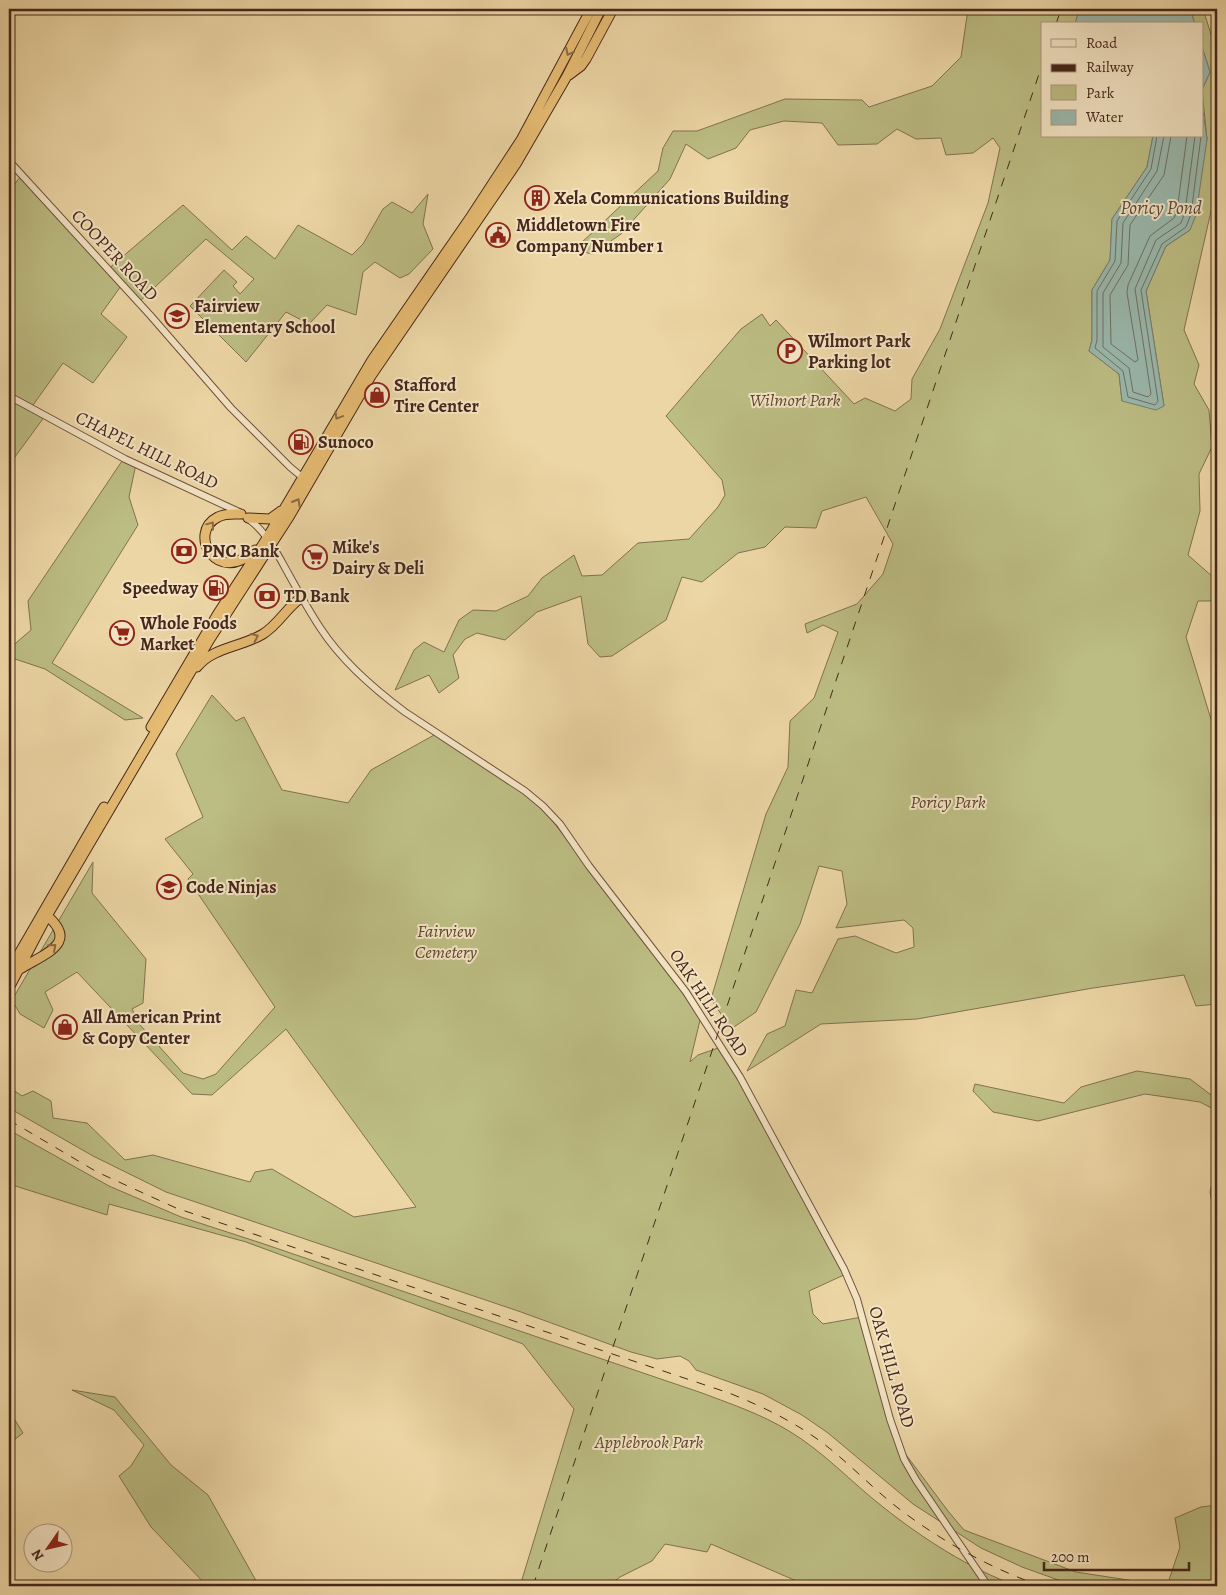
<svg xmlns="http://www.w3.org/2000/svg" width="1226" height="1595" viewBox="0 0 1226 1595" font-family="Alegreya,serif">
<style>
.green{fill:#bcbd83;stroke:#81724f}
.water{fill:#9ab8ac;stroke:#787e72}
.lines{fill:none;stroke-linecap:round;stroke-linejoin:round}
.shore{stroke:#707064;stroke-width:1}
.tertiary-casing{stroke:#70533e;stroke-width:8}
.trunk-casing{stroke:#46271b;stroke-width:11}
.tertiary{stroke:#f3e4c4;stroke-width:6}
.trunk{stroke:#e6bb72;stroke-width:9}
.rail{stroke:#46271b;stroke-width:1;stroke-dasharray:9 9;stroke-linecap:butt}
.oneway{stroke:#8e6a42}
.labels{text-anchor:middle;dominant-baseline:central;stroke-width:4;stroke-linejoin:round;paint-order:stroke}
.poi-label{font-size:18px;font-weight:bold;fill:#46271b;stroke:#f3e4c4;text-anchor:start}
.street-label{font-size:18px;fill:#46271b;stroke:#f3e4c4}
.park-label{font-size:18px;font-style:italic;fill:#5e4530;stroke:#f3e4c4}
.water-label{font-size:19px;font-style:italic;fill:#5b4b3f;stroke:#f3e4c4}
</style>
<rect width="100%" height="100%" fill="#edd6a5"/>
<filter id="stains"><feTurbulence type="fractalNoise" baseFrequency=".004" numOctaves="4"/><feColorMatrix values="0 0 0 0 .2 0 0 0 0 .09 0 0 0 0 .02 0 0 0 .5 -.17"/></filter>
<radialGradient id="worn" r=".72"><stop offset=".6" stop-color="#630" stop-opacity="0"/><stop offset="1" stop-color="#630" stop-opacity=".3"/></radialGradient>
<path class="green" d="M968,9H1082L1079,11L1075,24H1042V136H1153L1147,167L1112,219L1110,260L1092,290V340L1089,351L1119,374L1122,401L1164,406L1146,291L1166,246L1190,230L1207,139L1202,90L1210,72L1202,47V24H1195L1190,9H1203L1217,53V95L1214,102L1217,128V185L1184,330L1199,365L1194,384L1209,410L1212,447L1199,474L1200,511L1188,555L1214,578L1217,579V601H1198L1186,637L1217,739V1004L1196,1006L1184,975L1093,988L917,1019L821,1024L747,1071L767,1034L785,1026L796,990L812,993L838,939L855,936L896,953L914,947L913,928L904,920L836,928L847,904L842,871L819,866L800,924L756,1012L731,1029L711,999L766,814L788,767L790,721L814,698L838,632L823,625L807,633L805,624L857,604L883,574L893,544L866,497L822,511L816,528L785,527L765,547L738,553L702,582L682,577L666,620L612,656L600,657L588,644L581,596L537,612L505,640L477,633L465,639L453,655L459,678L439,693L429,675L395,690L414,650L424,642L444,652L459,620L473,610L496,611L528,596L542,578L574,555L582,576L602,575L638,543L689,539L718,507L725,495L722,480L666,416L741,329L762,314L770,326L776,320L854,404L865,398L895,411L911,399L912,379L940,329L988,203L1000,148L993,138L973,153L946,155L941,138L916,139L897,129L877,144L838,145L822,123L784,121L750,130L736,148L708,159L686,144L670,179L621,234L592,254L584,252L580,244L658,171L663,148L673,131H697L785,99L862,100L869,107L932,86L961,57Z
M21,176L107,270L183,205L232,250L246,236L275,259L298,225L352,255L363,244L383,209L392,202L412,213L428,194L423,224L433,249L409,274L400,278L375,262L363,272L356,315L327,305L309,324L286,312L246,362L190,306L224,270L237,282L233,286L240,294L254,279L206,239L138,303L121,286L101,314L127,337L93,383L63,363L31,408L45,416L9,465V191Z
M124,458L136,464L129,497L138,525L52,663L143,718L125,720L45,669L9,657V649L31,630L28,601Z
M212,695L236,721L244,717L282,790L348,803L371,770L436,734L535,798L701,1016L690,1062L698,1055L721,1047L846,1274L809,1291L813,1314L823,1324L862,1317L898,1444L948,1511L964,1530L1076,1572L1167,1586L1180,1547L1175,1518L1201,1507L1217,1505V1586H1075L1022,1567L981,1548L913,1504L828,1433L802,1415L763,1394L696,1370L689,1361L680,1356L657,1359L631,1352L521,1312L166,1192L93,1156L9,1108V1087L22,1096L33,1091L51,1101L53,1118L87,1123L125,1160L153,1155L250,1182L255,1172L272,1169L354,1217L416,1207L286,1029L212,1095L192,1094L77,972L45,992L53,1010L44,1028L20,1014L12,1000L93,862L92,893L146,959L143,1003L132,1009L140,1025L183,1073L203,1079L216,1074L275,1007L188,879L193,874L165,839L203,817L176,754Z
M1137,1071L1190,1079L1215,1098L1217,1097V1111L1200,1102L1145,1094L1038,1121L993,1112L973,1091L975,1084L1064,1103L1081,1087Z
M9,1130L109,1186L181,1217L264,1244L702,1393C731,1404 761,1414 789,1431C824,1452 851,1482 883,1507C922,1538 970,1569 1017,1586H808L711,1544L707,1552L665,1544L652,1561L620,1577L608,1586H520L574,1409L523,1344L246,1242L109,1204L107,1215L9,1184Z
M1217,1159V1233L1210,1192Z
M72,1390L115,1397L171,1465L208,1495L259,1586H207L151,1527L119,1476L131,1466L144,1445L114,1410Z
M9,1417H13L23,1433L9,1444Z"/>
<path class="water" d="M1082,9H1190L1195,24H1075L1079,10Z
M1202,47L1210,72L1202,90Z
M1202,104L1207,139L1196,215L1190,230L1166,246L1146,291L1164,406L1156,410L1122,401L1119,374L1089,351L1092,340V290L1110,260L1112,219L1147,167L1153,136H1202Z"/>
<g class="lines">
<path class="shore" d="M1157,136L1151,169L1117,221L1115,261L1097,291V340L1095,348L1123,371L1128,397L1155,405L1158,401L1141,290L1162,244L1186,227L1191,214L1201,136
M1164,136L1157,171L1123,223L1121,263L1103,293V347L1129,368L1133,392L1148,397L1151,394L1135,289L1156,240L1181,223L1185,212L1195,136
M1171,136L1164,175L1130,225L1128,265L1110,295L1111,344L1135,362L1138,360L1127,293L1128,285L1150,236L1174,218L1177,211L1187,136"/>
<defs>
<path id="tertiary" d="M9,161L150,315L231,408L290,467L302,477
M9,396L125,459L239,512
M247,518C266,531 277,553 288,573C298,591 309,611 321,629C342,661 374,689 405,712L525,791L543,806L560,824L589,866L686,992L740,1077L844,1269L857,1299L890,1419L904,1459L916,1480L988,1586"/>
<path id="trunk" d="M569,75L581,66L586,59L613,9
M241,514C234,514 225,513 218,517C186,533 218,587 255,550
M248,518L270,519L281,511
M197,667C213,647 242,647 263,634C279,624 287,607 302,597
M151,727L217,615L267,538L372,360L472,215L521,140L591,9
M20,969C46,953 81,943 44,913
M9,971L104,807
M9,988L47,916L210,639L289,517L371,376L516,164L567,76L601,9"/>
</defs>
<use href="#tertiary" class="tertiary-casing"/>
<use href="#trunk" class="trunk-casing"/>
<use href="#tertiary" class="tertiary"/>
<use href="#trunk" class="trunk"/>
<path class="rail" d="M1056,24L1061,9
M9,1120L97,1172L176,1208L729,1393C761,1406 791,1420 820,1441C847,1461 871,1487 898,1508C941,1541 990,1568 1041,1586
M533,1586L1042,65"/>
</g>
<defs><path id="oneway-chevron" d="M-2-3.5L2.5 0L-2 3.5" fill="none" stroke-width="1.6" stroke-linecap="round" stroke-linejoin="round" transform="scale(1.25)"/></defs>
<g class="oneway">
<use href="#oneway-chevron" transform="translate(569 52) rotate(117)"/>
<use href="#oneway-chevron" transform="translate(338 416) rotate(121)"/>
<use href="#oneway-chevron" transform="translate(297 502) rotate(-60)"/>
<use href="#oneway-chevron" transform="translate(211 525) rotate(-53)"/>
<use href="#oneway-chevron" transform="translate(255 637) rotate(-25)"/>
<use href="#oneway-chevron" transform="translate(53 947) rotate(-41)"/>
</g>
<defs>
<symbol id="building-ring" viewBox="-11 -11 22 22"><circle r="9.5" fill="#f3e4c4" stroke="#8f2418" stroke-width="1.5"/><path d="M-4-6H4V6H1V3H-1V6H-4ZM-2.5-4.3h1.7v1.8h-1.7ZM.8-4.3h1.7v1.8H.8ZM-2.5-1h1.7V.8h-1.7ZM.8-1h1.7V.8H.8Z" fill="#8f2418"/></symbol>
<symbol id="civic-ring" viewBox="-11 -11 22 22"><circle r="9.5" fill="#f3e4c4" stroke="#8f2418" stroke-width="1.5"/><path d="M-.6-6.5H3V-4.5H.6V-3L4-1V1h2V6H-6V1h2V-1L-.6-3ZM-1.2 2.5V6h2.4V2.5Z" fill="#8f2418"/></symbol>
<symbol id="school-ring" viewBox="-11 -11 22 22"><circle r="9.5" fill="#f3e4c4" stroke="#8f2418" stroke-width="1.5"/><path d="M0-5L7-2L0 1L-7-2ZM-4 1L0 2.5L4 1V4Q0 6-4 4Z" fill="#8f2418"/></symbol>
<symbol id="parking-ring" viewBox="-11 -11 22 22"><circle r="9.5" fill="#f3e4c4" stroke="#8f2418" stroke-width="1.5"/><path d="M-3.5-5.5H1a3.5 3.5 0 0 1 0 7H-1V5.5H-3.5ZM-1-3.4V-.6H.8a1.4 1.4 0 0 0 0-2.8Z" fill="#8f2418"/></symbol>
<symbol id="shop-ring" viewBox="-11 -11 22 22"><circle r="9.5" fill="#f3e4c4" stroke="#8f2418" stroke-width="1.5"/><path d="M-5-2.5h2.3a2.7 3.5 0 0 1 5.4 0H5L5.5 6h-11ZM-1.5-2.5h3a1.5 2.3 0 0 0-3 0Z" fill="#8f2418"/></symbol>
<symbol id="fuel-ring" viewBox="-11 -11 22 22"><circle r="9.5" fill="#f3e4c4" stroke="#8f2418" stroke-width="1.5"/><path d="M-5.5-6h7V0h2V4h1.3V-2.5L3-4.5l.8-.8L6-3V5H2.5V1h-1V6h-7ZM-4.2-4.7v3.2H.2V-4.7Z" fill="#8f2418"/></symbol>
<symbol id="bank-ring" viewBox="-11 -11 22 22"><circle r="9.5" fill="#f3e4c4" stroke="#8f2418" stroke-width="1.5"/><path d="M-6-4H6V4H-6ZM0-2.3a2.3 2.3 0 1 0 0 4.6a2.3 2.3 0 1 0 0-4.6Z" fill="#8f2418"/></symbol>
<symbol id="supermarket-ring" viewBox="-11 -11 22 22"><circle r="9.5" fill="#f3e4c4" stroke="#8f2418" stroke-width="1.5"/><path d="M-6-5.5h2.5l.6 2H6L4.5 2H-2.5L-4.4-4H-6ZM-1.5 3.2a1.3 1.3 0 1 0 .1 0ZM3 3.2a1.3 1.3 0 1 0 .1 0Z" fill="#8f2418"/></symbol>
</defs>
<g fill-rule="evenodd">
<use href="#building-ring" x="523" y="184" width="28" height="28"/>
<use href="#civic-ring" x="484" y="221" width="28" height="28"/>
<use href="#school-ring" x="163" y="302" width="28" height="28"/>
<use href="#parking-ring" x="776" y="337" width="28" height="28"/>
<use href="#shop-ring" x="363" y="381" width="28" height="28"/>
<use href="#fuel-ring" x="287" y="428" width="28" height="28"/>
<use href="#bank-ring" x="170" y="537" width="28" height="28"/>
<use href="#supermarket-ring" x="301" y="543" width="28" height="28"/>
<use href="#fuel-ring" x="202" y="574" width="28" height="28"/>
<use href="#bank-ring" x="253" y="582" width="28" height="28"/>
<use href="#supermarket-ring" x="108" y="619" width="28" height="28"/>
<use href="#school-ring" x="155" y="873" width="28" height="28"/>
<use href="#shop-ring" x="51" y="1013" width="28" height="28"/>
</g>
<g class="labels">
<g class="poi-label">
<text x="554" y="198">Xela Communications Building</text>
<text x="516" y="225">Middletown Fire<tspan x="516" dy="21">Company Number 1</tspan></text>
<text x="194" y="306">Fairview<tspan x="194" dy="21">Elementary School</tspan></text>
<text x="808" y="341">Wilmort Park<tspan x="808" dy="21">Parking lot</tspan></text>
<text x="394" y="385">Stafford<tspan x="394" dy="21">Tire Center</tspan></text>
<text x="318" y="442">Sunoco</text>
<text x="332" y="547">Mike's<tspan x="332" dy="21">Dairy &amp; Deli</tspan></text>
<text x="202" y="551">PNC Bank</text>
<text x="198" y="588" text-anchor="end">Speedway</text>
<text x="284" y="596">TD Bank</text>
<text x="140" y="623">Whole Foods<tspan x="140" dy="21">Market</tspan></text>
<text x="186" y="887">Code Ninjas</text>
<text x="82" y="1017">All American Print<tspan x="82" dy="21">&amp; Copy Center</tspan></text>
</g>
<g class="street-label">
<text transform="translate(115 255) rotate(47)">COOPER ROAD</text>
<text transform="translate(147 450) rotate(26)">CHAPEL HILL ROAD</text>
<text transform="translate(709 1003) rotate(56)">OAK HILL ROAD</text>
<text transform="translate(892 1367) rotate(74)">OAK HILL ROAD</text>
</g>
<g class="park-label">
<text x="795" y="400">Wilmort Park</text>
<text x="948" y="802">Poricy Park</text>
<text x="446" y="931">Fairview<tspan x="446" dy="21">Cemetery</tspan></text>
<text x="649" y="1442">Applebrook Park</text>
</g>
<g class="water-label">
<text x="1161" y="208">Poricy Pond</text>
</g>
</g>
<rect width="1226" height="1595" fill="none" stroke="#edd6a5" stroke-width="30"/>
<rect x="10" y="10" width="1206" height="1575" fill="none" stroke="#46271b" stroke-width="2.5"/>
<rect x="15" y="15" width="1196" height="1565" fill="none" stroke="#46271b"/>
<rect x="1041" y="22" width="162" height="115" fill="#f3e4c4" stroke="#ae9880"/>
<rect x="1051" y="39" width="25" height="8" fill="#f3e4c4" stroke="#ae9880"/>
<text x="1086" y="48" font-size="15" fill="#46271b">Road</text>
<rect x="1051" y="64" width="25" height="8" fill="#46271b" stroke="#ae9880"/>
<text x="1086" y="72" font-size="15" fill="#46271b">Railway</text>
<rect x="1051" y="85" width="25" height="15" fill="#bcbd83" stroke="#ae9880"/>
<text x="1086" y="98" font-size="15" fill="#46271b">Park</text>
<rect x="1051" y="110" width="25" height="15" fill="#9ab8ac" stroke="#ae9880"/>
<text x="1086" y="122" font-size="15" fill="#46271b">Water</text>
<g transform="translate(48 1548) rotate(236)"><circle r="24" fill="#f3e4c4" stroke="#ae9880"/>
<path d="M0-4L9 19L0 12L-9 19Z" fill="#8f2418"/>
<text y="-8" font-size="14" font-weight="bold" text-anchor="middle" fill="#46271b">N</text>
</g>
<path d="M1044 1562v8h145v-8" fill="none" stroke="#46271b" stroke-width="2.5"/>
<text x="1051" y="1562" font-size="15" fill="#46271b" stroke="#f3e4c4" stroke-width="4" paint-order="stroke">200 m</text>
<rect width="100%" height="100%" filter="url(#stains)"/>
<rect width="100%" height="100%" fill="url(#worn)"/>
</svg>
